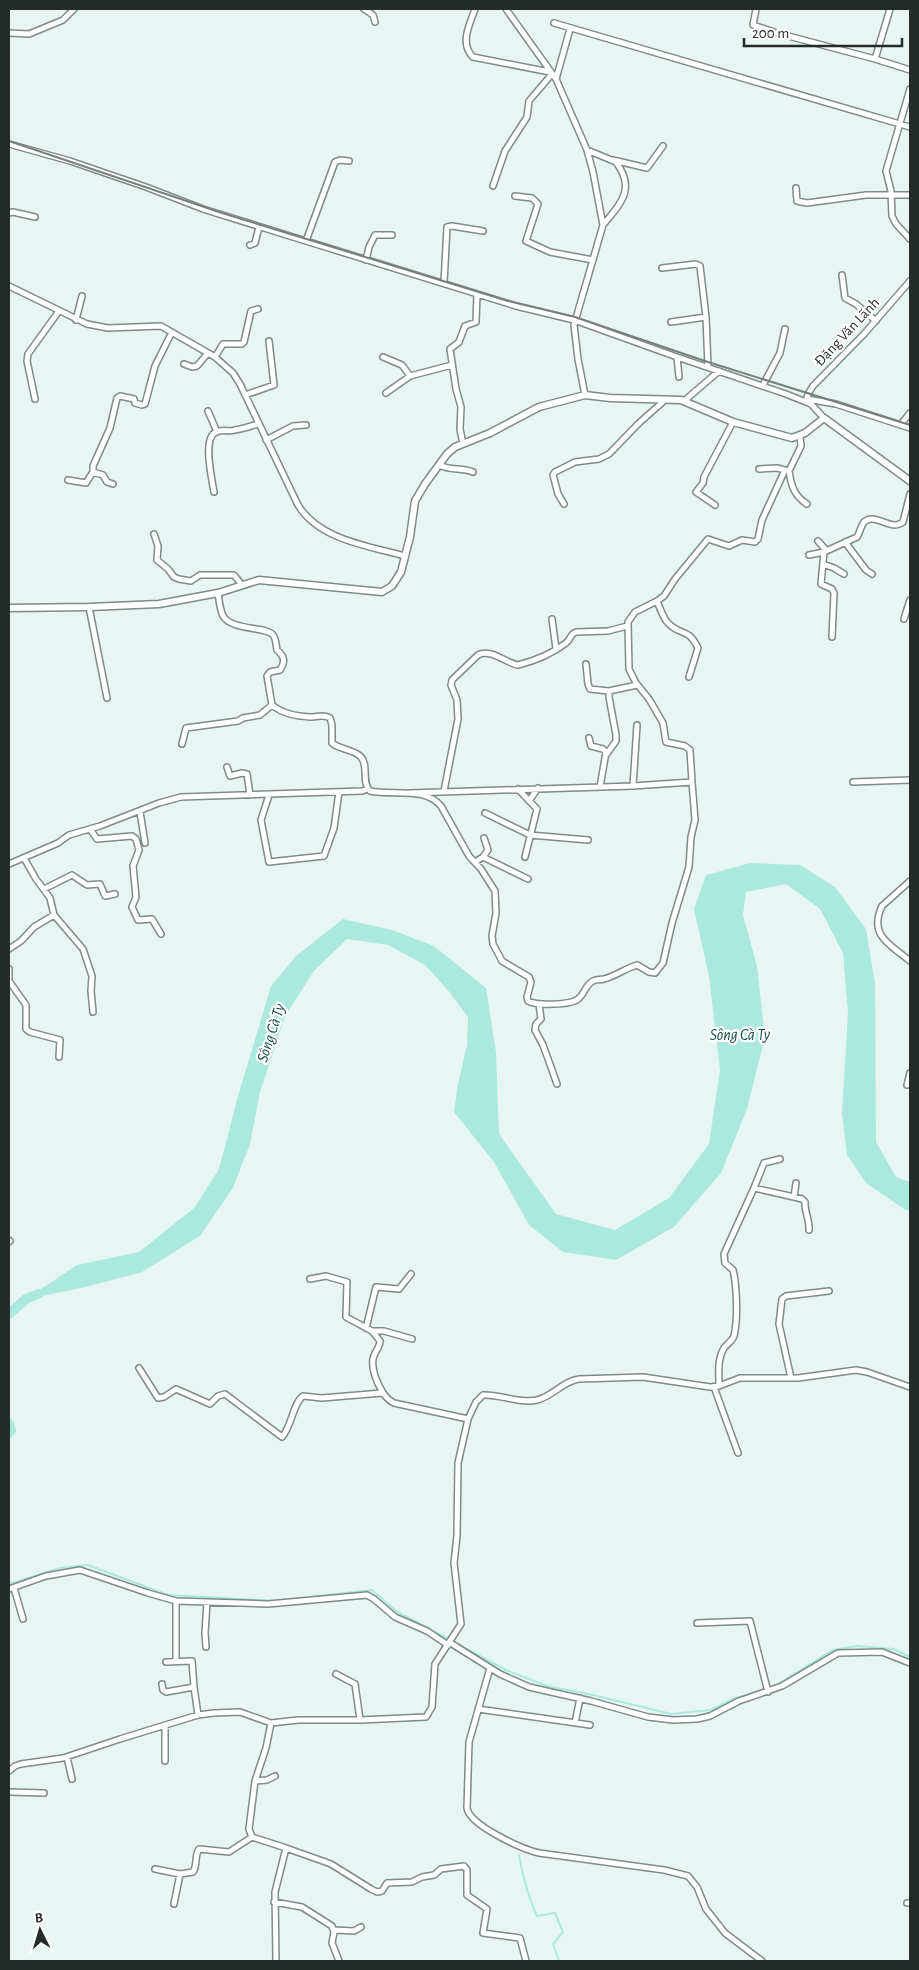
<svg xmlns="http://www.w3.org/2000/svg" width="919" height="1970" viewBox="0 0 919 1970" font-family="'Alegreya Sans',sans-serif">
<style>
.water{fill:#abe9dd}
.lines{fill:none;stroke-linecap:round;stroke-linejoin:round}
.stream{stroke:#abe9dd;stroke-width:2}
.river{stroke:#abe9dd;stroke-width:10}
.minor-casing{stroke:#7e8b88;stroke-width:8}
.tertiary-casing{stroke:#7e8b88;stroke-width:9}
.minor{stroke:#fff;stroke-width:5}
.tertiary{stroke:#fff;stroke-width:6}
.rail{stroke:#77807e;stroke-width:2}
.labels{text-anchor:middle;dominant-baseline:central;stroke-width:4.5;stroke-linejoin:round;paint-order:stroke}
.street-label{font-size:15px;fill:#252b29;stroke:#fff}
.water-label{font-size:16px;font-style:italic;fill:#154b43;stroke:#fff}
</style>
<rect width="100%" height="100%" fill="#e8f6f3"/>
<path class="water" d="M750,863L800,865L835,887L866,929L875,983L876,1142L896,1177L910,1182V1211L904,1209L866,1183L847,1155L842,1113L848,1013L843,953L820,909L786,884L746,892L743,915L757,966L765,1037L747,1109L721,1173L674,1227L616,1260L563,1252L529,1225L494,1162L454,1112L458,1084L467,1045L468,1017L447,989L425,965L388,945L347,939L314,971L285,1016L260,1092L250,1144L233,1188L200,1236L142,1272L86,1287L26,1299L77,1265L139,1252L194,1208L219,1169L238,1096L271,986L296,956L343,919L392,930L434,946L486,988L496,1052L499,1134L556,1214L615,1230L669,1198L709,1144L720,1070L709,976L694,909L706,875Z"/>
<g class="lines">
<path class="stream" d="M9,1584L60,1568L88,1565L168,1595L278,1601
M293,1599L372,1590L396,1611L506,1670L547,1686L593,1695L671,1714L711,1710L735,1698L755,1693
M773,1687L833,1650L857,1646L894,1649L910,1657
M519,1855C523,1876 528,1897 537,1916L555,1913L563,1932L553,1944L559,1961"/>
<path class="river" d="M9,1314L26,1299L38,1294
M9,1424L11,1430L9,1433"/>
<defs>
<path id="minor" d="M364,9L373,15L375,22
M475,9C470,24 459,43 473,57L550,72
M506,9L556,79L587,150L593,172L603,225L574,325L578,359L585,395
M756,9L753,25L777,33L875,59
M890,9L875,59L910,70
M554,23L910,127
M9,33L29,34L63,20L74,9
M556,79L570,29
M910,89L886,171L891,191L892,216L896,224L910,239
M9,144L70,161L146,187L203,209L306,241L516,306L574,320L677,357L786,394L811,404L824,418
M587,150L616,162C636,189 621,203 603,225
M613,160L647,168L663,146
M493,186L505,151L527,117L529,101L552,74
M796,188L797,201L807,203L866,195H910
M515,196L532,198L538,204L526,241L550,252L593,260
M9,213L13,212L35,217
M306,241L335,162L340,160L349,161
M250,245L255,243L259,227
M366,260L369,247L375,235H392
M662,268L696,264L700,266L706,317L708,367
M842,275L845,298L856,304L876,321
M444,283L447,227L452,226L483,231
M9,286L87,324L108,328L161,326L215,357L233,373L240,384L298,505C319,540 369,546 405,556
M76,320L82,296
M671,322L706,317
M215,357L223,344H242L244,342L251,311L258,309
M383,357L402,365L410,376L452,365
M677,357L679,377
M184,364L192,367L197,366L208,353
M763,385L780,353L785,329
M386,393L410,376
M245,395L274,385L269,341
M35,399L27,361L28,354L59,311
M807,399L836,404L910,428
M684,401L719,371
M806,402L808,394L813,386L864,334L910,281
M208,411L217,432
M901,424L910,413
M266,440L293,426L306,425
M463,444L460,429L461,407L456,389L450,349L459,342L465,326L476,322L477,294
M439,465C450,471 462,467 473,472
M759,469L777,468L789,471L801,446L800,436
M789,471C791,485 794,496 807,504
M68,480L86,483L93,472
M113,484L107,482L103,475L93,472V466L110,428L117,398L120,396L134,399L135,403L142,405L145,404L155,366L172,332
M214,492C212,479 202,438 216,432C222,429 229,432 235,430C243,429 251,426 258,424
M564,504L558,494L553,475L555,472L575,462L599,459L609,454L639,423L665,400
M715,505L696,492L703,483L704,477L733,422
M154,534L158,546L157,560L168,569L174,577L179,579L191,581L200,575H234L242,585
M818,541L826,550
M845,542L866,570L872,574
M809,555L824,552
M823,564L834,568L844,574
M218,593C219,600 220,610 223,616C232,631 266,626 273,635C276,638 276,645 277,650C284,656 286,661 280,670L270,672L267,676L272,705C283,714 296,716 310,717C317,717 323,714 330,718L332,725V743C340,750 354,749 361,757C369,766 361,782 370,791C393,796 424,786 441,806L469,856L481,869L495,891L496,913L492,936L493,944L502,961L529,977L531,982L527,997L528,1001C537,1006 571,1005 578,999C585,994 585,985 593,981C597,979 600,980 604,979C616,976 626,968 637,965L649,972L655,973L663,963L672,923L689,867L691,837L695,820L692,782L633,786L410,793
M657,601C660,608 663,618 668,623C680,636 688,627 698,648L689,677
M89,607L107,698
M552,619L556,649
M904,619L910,600
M832,637L834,593L832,589L821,584L824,552L857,537C860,532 861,526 864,522C876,512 891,532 903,522L910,494
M586,664L588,684L590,689L609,691
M589,738L591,746L603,749L606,752L600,787
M182,744L186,728L238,721L243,718L260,715L272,705
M606,755L616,741V735L609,697V691L637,685
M227,767L230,776L242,773L247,774L250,795
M692,782L690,750L685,746L666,742L663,723L649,699L636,683L629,669L628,622L635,612L657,601L664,596L675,579L708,539L729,546L742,540L755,542L758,539L762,520L785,470
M853,782L910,780
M633,786L637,725
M518,789L537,809L525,857
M444,791L458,719L457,700L451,685L452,680L478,655C490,648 506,663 518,665C534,661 553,653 566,643C571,639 570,634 576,632L608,631L627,626
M269,795L261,820L269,862L324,856L334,828L339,792
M529,801L538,788
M140,812L145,843
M485,813L530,835L588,840
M90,829L97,839L132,836L136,839L139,850L133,866L136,897L132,907L138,920L152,919L161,934
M483,857L488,850L484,838
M24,858L36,879L50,898L54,915L83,949L92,976L91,991L93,1012
M475,862L483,857L528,879
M9,864L58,843L69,835L100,826L159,803L181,797L362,791L368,789
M910,881L882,906C868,936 891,945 910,961
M44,889L72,875L87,885L100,884L105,896L115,894
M9,949L21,941L34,927L54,915
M9,969V978
M9,981L26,1005V1029L30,1032L60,1040L59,1057
M539,1004L541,1019L536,1024L535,1030L543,1045L557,1084
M907,1085L910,1073
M754,1188L764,1163L780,1159
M794,1197L802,1199L805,1202C804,1212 810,1219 809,1230
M9,1242L10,1241
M310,1279L326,1276L347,1282L346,1317L372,1331L380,1341C380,1348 374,1352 373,1359C371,1372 382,1398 394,1403L468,1419
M366,1328L376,1287L399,1289L411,1274
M372,1331H384L412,1339
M139,1368L158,1398L164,1397L176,1389L210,1404L218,1396L225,1394L282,1437C292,1426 293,1403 303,1396L322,1398L382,1393
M791,1378L779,1324L782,1299L786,1296L829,1291
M719,1386C719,1372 717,1360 724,1348C727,1344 732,1341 734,1336C738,1320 737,1286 733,1270L725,1263L724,1254L754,1188L794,1197L796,1183
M714,1387L738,1453
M14,1588L23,1619
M9,1589L46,1576L80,1570L148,1593L176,1601L268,1604L367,1595L374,1599L395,1617L427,1631L448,1645
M697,1623L750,1621L768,1692
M449,1642L500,1674L529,1687L591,1701L648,1717L673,1720L697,1719L710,1716L739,1701L782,1686L838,1653L882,1652L910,1663
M206,1647L205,1633L207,1602
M176,1661V1601
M166,1662L192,1661L194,1687L198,1715
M490,1668L469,1742L467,1808C469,1825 522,1849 539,1853L664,1870L688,1876L697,1887L706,1909L725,1933L762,1961
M336,1674L355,1684L360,1720
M162,1684L163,1690L166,1692L194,1687
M478,1709L590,1725
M271,1723L266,1748L255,1781L249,1829L252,1837L286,1848L275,1892L276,1961
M575,1723L580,1698
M165,1727V1761
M67,1757L72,1779
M9,1771L15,1766L21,1764L63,1758L120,1739L198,1715L214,1713L240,1712L271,1723L298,1720H360L426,1717L432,1707L435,1664L461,1624L454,1563L457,1536L458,1463L468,1419L476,1402L483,1395C500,1394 520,1404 537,1400C552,1397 563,1381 579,1379L643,1377L710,1387L719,1386L740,1378H798L856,1370L867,1372L910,1387
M255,1781L267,1780L275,1776
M9,1792L44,1793
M286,1848L331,1864L371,1889L377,1892L382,1891L387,1883L412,1882L422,1877L434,1875L441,1869L464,1866L467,1870V1895L487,1909L483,1933L520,1938L526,1961
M155,1869L180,1874L193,1872C198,1865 194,1856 199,1849L229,1852L252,1837
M274,1902L302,1907L332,1926L334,1932L332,1943L339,1961
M907,1903H910
M174,1904L180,1874
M334,1930L354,1931L361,1927"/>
<path id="tertiary" d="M9,608L89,607L159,604L218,593L259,580L382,592L392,586L401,572L410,537L415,501L425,484L447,454L455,447L490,433L539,407L585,395L610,398L681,400L733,422L792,438L805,433L824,418L910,481"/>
</defs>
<use href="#minor" class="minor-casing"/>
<use href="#tertiary" class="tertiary-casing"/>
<use href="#minor" class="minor"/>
<use href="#tertiary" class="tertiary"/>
<path class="rail" d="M9,141L222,213L508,301L575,317L708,362L910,425"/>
</g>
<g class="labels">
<g class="street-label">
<text transform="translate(847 332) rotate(-47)">Đặng Văn Lãnh</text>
</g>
<g class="water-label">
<text transform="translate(271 1033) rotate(-72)">Sông Cà Ty</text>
<text x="740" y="1035">Sông Cà Ty</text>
</g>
</g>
<rect width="919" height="1970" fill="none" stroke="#252b29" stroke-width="20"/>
<g transform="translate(40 1930) rotate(355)" stroke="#ffffff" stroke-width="4" paint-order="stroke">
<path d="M0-4L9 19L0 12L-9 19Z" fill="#252b29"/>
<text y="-8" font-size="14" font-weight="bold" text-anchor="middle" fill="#252b29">B</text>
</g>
<path d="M744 38v8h158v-8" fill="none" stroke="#252b29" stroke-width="2.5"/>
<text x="752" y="38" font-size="15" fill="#252b29" stroke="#ffffff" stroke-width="4" paint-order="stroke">200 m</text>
</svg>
